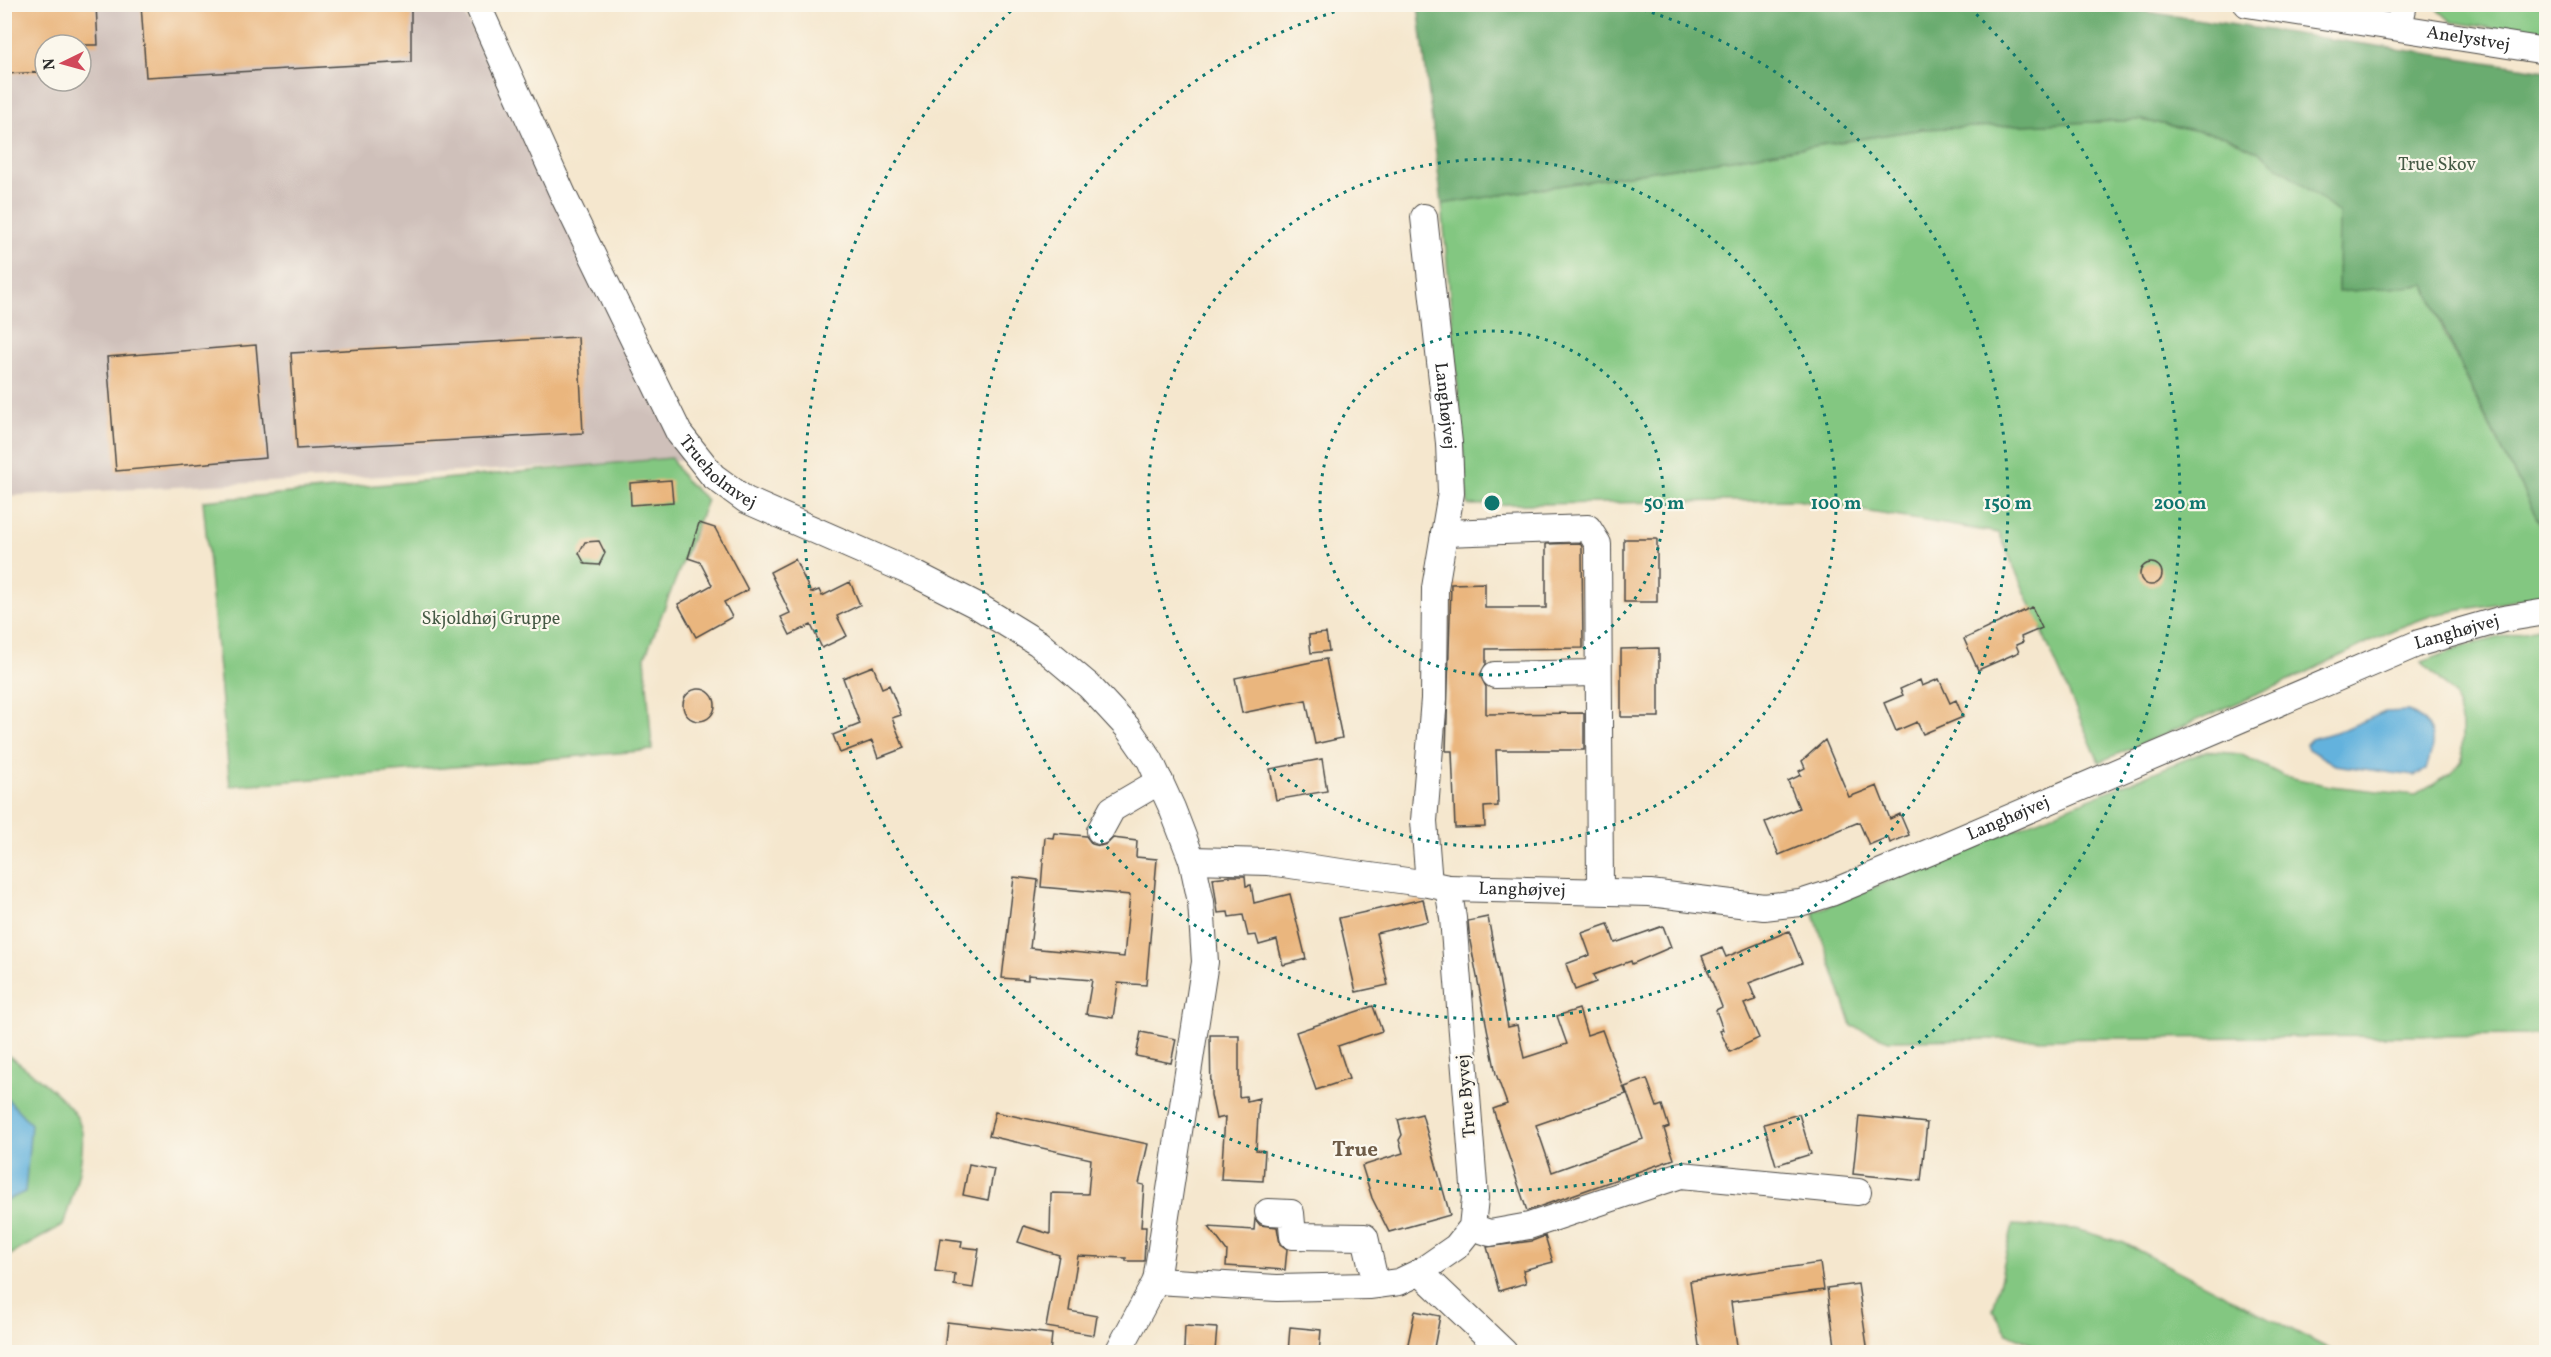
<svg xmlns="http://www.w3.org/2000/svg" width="2551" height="1357" viewBox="0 0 2551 1357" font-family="Vollkorn,serif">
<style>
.industrial{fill:#cfc0ba;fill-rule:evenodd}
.green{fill:#83c781;stroke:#577956;stroke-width:1.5}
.forest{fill:#6aac6f;stroke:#4a6c4d;stroke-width:1.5}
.water{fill:#63b2dd;stroke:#476e84;stroke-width:1.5}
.building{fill:#eab67e}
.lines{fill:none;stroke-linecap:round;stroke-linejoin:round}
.minor-casing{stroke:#494743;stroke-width:28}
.minor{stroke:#fff;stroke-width:26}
.ring{fill:none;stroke:#0f766e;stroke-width:3;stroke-dasharray:3 6}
.labels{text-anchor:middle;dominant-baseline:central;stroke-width:4.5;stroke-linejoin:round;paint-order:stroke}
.street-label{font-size:18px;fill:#2b2b2b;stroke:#fbf7ec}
.park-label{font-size:18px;fill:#455a45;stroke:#fbf7ec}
.quarter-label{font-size:21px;font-weight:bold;fill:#6e5c48;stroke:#fbf7ec}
.centre{fill:#0f766e;stroke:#fbf7ec;stroke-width:3}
.ring-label{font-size:18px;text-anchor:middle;font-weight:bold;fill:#0f766e;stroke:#fbf7ec;stroke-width:4.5;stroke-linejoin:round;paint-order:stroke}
</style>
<rect width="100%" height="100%" fill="#fbf7ec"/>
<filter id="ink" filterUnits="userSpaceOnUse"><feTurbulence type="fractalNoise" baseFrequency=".0167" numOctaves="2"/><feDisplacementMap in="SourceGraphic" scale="12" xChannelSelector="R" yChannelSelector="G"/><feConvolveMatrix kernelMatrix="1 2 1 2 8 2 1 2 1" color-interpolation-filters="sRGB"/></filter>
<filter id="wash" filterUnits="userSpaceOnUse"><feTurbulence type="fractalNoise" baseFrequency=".008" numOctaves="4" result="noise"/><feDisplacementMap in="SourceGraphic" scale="24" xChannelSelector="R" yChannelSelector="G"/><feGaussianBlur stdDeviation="1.35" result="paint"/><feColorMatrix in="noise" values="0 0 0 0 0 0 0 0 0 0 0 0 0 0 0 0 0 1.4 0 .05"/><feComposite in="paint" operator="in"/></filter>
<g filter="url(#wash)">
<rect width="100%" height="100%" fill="#f5e7ce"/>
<path class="industrial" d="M5,5H460L683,460L5,496ZM45,45H81V81H45Z"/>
<path class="green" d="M2433,5H2546V36L2452,22Z
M2141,120L2225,136L2261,153L2339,213L2338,292L2426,285L2445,334L2485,417L2546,536V595L2433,615L2393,630L2291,680L2099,762L1999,533L1796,500L1468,505L1442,204L1923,129Z
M671,458L684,479L707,500L645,657L652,750L230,786L203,501Z
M2546,626V1035L1889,1040L1852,1026L1813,912L2206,751L2240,754L2284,776L2330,786L2416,795L2451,774L2462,761V725L2455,696L2422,662L2468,645Z
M4,1052C25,1068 68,1098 79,1121C90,1147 72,1199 63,1225L5,1258Z
M2013,1225L2075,1229L2124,1243L2335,1352H2048L2007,1333L1993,1310Z"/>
<path class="forest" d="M1418,5H2100L2546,71V536C2504,454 2461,371 2426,285L2338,292L2339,213L2261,153L2225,136L2141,120L1923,129L1442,204Z"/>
<path class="water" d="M2408,711C2438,726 2435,741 2426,770L2414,776L2335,765L2308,749L2306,744L2311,739L2345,729L2385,712Z
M4,1095L31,1124L25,1192L5,1201Z"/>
<g id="blocks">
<path class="building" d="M4,4H96L98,45H45V72L4,74Z
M141,4H411V62L146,77Z
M578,337L583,433L297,449L291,353Z
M256,345L266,458L116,471L107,357Z
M671,480L673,502L631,505L630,483Z
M699,523L715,528L748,590L724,602L732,617L696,637L678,604L712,585L700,562L688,558Z
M1624,539H1657V602H1624Z
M599,541L605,553L599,565L585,564L579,553L585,542Z
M1580,543L1582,547L1583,648L1486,649V664L1480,675L1486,687V714L1584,713V750H1496L1498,806L1484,807L1485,827L1455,828L1452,751H1446L1451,584L1485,583V608H1546V544Z
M795,559L811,593L819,590L822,596L850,582L860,605L837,616L847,636L822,648L811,625L790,635L781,617L790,613L770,572Z
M2140 574a11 11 0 1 1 22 0a11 11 0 1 1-22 0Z
M2032,607L2042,628L2021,637L2023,642L2016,645L2019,652L1978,670L1964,639Z
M1326,633L1329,651L1311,653L1309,635Z
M1659,648V717H1621V649Z
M1326,659L1342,738L1315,744L1306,700L1242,713L1235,678Z
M873,666L882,688L889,685L901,715L892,718L904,748L878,758L872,741L840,753L833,735L860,724L843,678Z
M1939,679L1950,703L1956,700L1963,717L1923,734L1917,722L1896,731L1884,703L1903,695L1900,689L1920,680L1922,686Z
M683 705a16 16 0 1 1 32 0a16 16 0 1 1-32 0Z
M1825,740L1849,797L1877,786L1890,819L1900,814L1909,835L1890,843L1888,837L1869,845L1859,822L1779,855L1765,822L1799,808L1788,781L1801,775L1799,771L1805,768L1802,761Z
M1322,759L1327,791L1276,800L1270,769Z
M1054,833L1086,836L1092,844L1100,846L1107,844L1113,838L1137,841L1136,857L1157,859L1146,985L1118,983L1113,1018L1086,1014L1092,980L1028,975V980L1002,978L1014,877L1038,880L1030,948L1124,957L1130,895L1041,887L1045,837L1053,838Z
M1230,876H1245L1246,886L1251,885L1254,903L1290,894L1306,959L1283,965L1277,940L1259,945L1256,935L1248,936L1243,915L1229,917L1228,912L1218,913L1213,878Z
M1423,899L1428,921L1376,933L1388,985L1356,992L1339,918Z
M1488,917L1508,1027L1517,1025L1524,1058L1567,1044L1557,1016L1579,1009L1587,1035L1602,1030L1626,1094L1536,1125L1552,1172L1643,1139L1625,1087L1647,1079L1657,1107L1662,1105L1669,1127L1664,1129L1674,1159L1527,1211L1493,1109L1507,1104L1496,1074L1470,941L1468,921Z
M1608,924L1615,943L1663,926L1671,947L1632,964L1631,961L1593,975L1596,982L1575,990L1566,964L1590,955L1582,933Z
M1789,931L1802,963L1749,983L1756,1000L1744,1004L1759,1038L1730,1052L1720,1031L1723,1030L1716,1010L1722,1007L1702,956L1722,948L1726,957Z
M1373,1006L1382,1031L1338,1046L1349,1079L1316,1090L1296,1032Z
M1141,1032L1176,1039L1171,1063L1136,1056Z
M1210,1035H1239V1097L1246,1096L1247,1101L1259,1098L1256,1150L1265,1151L1263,1181L1221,1179L1225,1117L1216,1119L1211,1095Z
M995,1112L1148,1144L1139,1184L1144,1185L1141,1227H1146L1144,1261H1126V1258L1078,1256L1069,1311L1097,1316L1094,1335L1046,1327L1059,1255L1018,1242L1024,1226L1050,1234L1051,1193L1088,1194L1091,1159L989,1136Z
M1422,1114L1450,1215L1389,1232L1372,1198L1362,1166L1403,1153L1399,1140L1402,1135L1398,1120Z
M1799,1114L1811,1154L1776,1165L1764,1124Z
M1859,1116L1927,1123L1921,1181L1853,1174Z
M969,1164L994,1169L988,1200L963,1195Z
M1255,1219L1260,1225L1277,1227L1280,1244L1287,1249L1285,1270L1226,1266L1227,1251L1209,1227L1254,1230Z
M1545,1236L1553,1262L1523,1270L1526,1283L1499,1291L1487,1247L1532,1241Z
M940,1238L962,1241L961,1247L979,1249L973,1288L954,1285L955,1274L935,1271Z
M1820,1263L1824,1290L1731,1302L1738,1353H1700L1690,1281Z
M1858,1284L1868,1353H1836L1827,1288Z
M1415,1311L1440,1316L1433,1353H1406Z
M947,1322L1052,1334L1050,1353H944Z
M1185,1326L1217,1328L1215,1351L1184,1349Z
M1290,1327L1321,1330L1319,1353H1288Z"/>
</g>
</g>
<g filter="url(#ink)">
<use href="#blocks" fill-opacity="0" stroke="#494743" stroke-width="1.5"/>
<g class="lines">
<defs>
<g id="minor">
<path id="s1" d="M477,4L564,197L679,433L713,476L746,500L917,575L976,605L1038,643L1089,686L1127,727L1150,760L1172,808L1192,860L1201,902L1205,962L1156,1281L1118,1352"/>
<path id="s2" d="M2247,4L2546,51"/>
<path d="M2399,27L2404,4"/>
<path id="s3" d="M1424,217L1449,443L1451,493L1435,588L1434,699L1424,821L1429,884"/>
<path d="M1444,533L1588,528L1598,544L1600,891"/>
<path d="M1495,675L1598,673"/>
<path d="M1100,831L1112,809L1160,781"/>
<path id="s4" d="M1448,888L1650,893L1764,907L1800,903L1831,893L1932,851L2419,643L2503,619L2546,612"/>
<path d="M1268,1212L1291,1213L1293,1236L1365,1237L1376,1285"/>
<path d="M1472,1227L1490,1233L1529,1226L1681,1175L1858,1192"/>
<path d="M1420,1272L1504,1352"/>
<path d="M1156,1281L1277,1288L1369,1286L1399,1282L1420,1272L1456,1247L1472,1227L1475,1198L1453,918L1448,888L1429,884L1268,862L1192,860"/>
</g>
</defs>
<use href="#minor" class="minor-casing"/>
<use href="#minor" class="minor"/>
</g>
</g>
<g class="ring">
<circle cx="1492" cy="503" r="172"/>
<circle cx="1492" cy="503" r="344"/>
<path d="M1626 5A516 516 0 1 1 1358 5"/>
<path d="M1970 8A688 688 0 1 1 1014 8"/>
</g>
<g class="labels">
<g class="street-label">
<text stroke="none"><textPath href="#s2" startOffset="224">Anelystvej</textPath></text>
<text stroke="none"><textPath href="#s3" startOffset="190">Langhøjvej</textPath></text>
<text stroke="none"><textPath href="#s1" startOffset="530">Trueholmvej</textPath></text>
<text stroke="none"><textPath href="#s4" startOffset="1064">Langhøjvej</textPath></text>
<text stroke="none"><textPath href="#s4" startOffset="578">Langhøjvej</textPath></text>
<text stroke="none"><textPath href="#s4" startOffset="74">Langhøjvej</textPath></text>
<text transform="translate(1467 1096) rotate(-95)">True Byvej</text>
</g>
<g class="park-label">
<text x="2437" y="165">True Skov</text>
<text x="491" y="619">Skjoldhøj Gruppe</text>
</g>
<g class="quarter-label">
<text x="1355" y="1150">True</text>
</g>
</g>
<circle cx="1492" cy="503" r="9" class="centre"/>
<g class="ring-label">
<text x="1664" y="509">50 m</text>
<text x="1836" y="509">100 m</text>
<text x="2008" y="509">150 m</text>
<text x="2180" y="509">200 m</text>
</g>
<rect width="2551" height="1357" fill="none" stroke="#fbf7ec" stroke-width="24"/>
<g transform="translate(63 63) rotate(265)"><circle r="28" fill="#fbf7ec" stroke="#a8a59f" stroke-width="1.5"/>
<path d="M0-4.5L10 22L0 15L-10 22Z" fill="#d1495b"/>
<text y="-9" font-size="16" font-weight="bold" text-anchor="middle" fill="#2b2b2b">N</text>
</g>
</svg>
